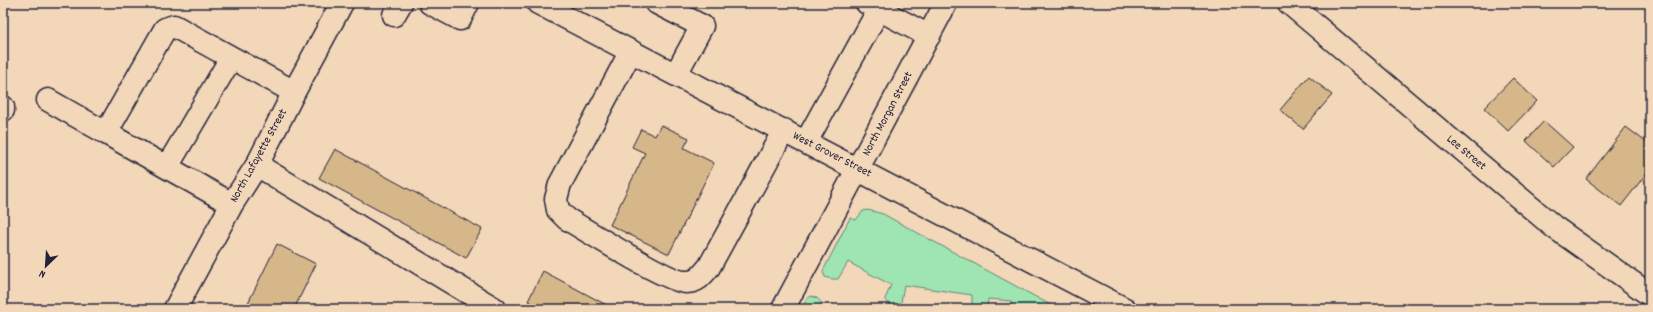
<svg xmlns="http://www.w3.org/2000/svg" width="1653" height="312" viewBox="0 0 1653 312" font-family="Dekko,sans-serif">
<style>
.green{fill:#9fe5b2;stroke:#608476}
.building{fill:#d6b78a;stroke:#22223b}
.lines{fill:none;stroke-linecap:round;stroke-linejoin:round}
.minor-casing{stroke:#22223b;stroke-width:25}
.minor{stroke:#f3d7b9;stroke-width:22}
.labels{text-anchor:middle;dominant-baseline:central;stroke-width:3;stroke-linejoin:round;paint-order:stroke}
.street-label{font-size:12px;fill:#22223b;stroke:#f3d7b9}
</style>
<rect width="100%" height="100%" fill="#f3d7b9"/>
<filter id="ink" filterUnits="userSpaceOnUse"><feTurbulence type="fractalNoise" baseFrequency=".025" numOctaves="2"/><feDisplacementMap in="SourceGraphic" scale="8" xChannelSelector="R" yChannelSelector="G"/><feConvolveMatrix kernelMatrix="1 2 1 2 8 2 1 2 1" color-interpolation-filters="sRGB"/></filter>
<g filter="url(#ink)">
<path class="green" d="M868,210L883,214L1058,309H1011V301L988,299L987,309H972V295L904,285L901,302L895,306L890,305L885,299L891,285L848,262L838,279H831L825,277L823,272L824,269L850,218L856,220L863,211Z
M811,296L817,298L822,303L821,309H801L807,299Z"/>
<path class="building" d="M1309,76L1332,95L1303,129L1280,110Z
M1513,78L1537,101L1508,131L1484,108Z
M1544,121L1573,147L1554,167L1526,141Z
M661,125L689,138L684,148L714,163L669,254L610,225L645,153L632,147L641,129L655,136Z
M1626,127L1650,145V169L1621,206L1586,179Z
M335,149L482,229L466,258L319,178Z
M277,244L316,264L294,309H249L246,307Z
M543,271L614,309H543L528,301Z"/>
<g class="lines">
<defs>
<path id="minor" d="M430,3L460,19L468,3
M538,3L1125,309
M657,3L702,26L676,74
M867,3L929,36
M1289,3L1554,227L1650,295
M394,15L401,3
M631,51L560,184L556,199L558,210L567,219C586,230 671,284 687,282C698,282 702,275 709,267L784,130
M48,100L106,133
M3,107V110
M806,142L879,9
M257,165L495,309
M167,167L231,58
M232,204L106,133L165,29L174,26L294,92
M175,309L232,204L257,165L294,92L342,3
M783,309L946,3"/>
</defs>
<use href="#minor" class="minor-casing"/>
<use href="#minor" class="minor"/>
</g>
</g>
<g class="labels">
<g class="street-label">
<text transform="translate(888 114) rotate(-62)">North Morgan Street</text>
<text transform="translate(1466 153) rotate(40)">Lee Street</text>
<text transform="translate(832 155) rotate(27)">West Grover Street</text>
<text transform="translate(259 156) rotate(-61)">North Lafayette Street</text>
</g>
</g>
<rect width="1653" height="312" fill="none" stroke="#f3d7b9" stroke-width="16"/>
<rect x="8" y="8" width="1637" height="296" fill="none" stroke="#22223b" stroke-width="1.5" filter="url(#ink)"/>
<g transform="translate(46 266) rotate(205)" stroke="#f3d7b9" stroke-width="3" paint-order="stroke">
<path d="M0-3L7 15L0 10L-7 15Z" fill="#22223b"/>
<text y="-6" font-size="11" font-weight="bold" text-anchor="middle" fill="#22223b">N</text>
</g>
</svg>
